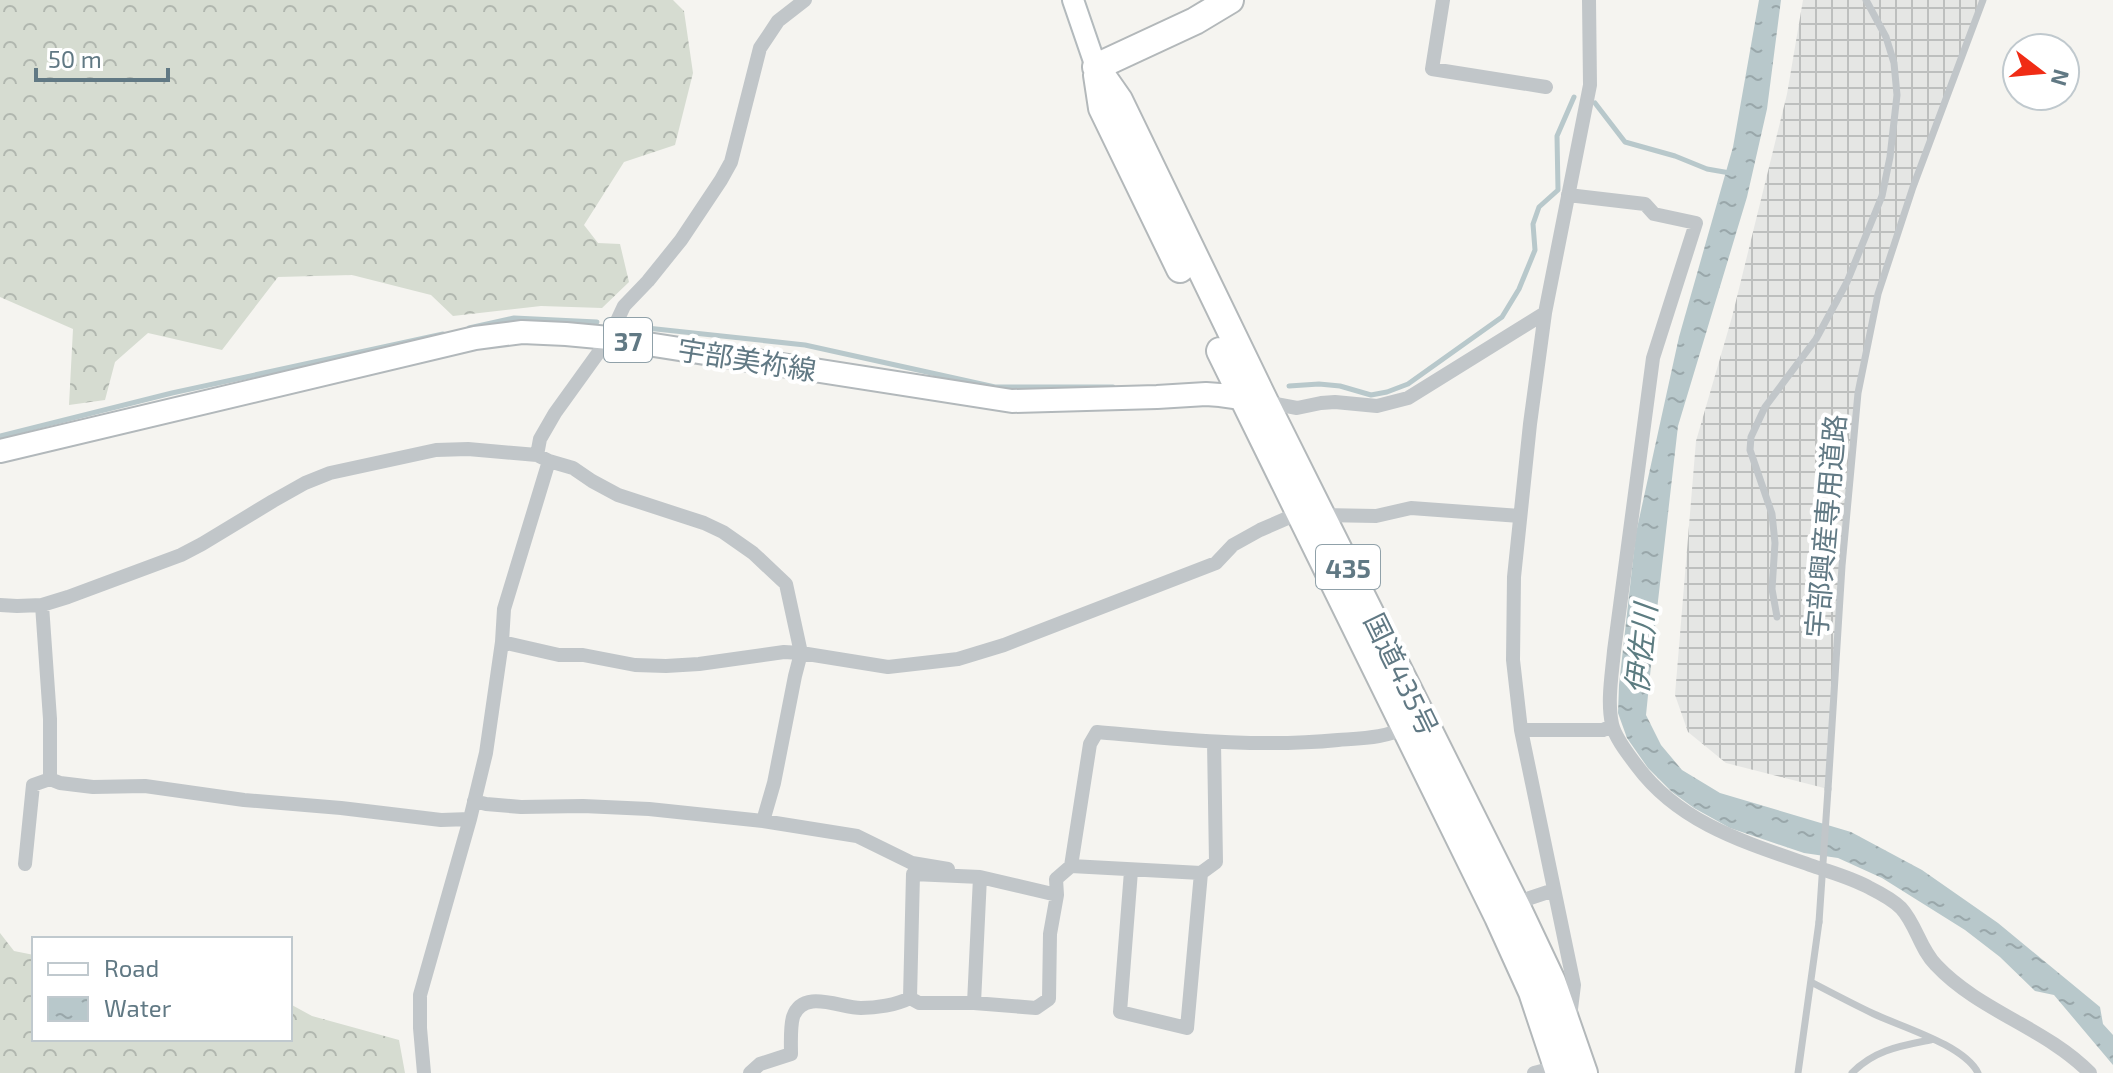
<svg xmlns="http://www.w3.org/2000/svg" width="2113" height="1073" viewBox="0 0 2113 1073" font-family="'Exo 2','Noto Sans JP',sans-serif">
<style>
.industrial{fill:url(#industrial-grid)}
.forest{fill:url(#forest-crowns)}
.water{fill:url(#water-ripples)}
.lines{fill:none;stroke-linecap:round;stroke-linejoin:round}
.stream{stroke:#b8c8cb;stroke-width:5}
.secondary-casing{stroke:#b3babd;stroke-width:24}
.primary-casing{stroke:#b2b8bb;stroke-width:26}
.highway-casing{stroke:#b3b8ba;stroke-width:30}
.lane{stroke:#c1c6c9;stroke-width:7}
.street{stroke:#c1c6c9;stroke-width:14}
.secondary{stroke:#fff;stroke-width:20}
.primary{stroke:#fff;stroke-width:22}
.highway{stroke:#fff;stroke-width:26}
.lane-bridge{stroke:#c1c6c9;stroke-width:7}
.labels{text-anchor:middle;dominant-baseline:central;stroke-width:8;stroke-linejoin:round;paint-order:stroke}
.shield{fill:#fff;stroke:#90a1a9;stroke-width:2}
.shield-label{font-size:26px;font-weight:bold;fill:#617984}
.street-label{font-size:28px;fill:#617984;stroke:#fff}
.water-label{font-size:30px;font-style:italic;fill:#5c7c81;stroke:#fff}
</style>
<defs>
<pattern id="industrial-grid" width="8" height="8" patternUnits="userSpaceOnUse" patternTransform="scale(2)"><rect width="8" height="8" fill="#e5e6e4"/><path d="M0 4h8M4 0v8" fill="none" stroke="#bdbfbe"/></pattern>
<pattern id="forest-crowns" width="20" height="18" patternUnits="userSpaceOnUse" patternTransform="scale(2)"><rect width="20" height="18" fill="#d6dcd1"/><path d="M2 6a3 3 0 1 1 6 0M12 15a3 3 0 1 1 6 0" fill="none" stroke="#b1b7af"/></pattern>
<pattern id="water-ripples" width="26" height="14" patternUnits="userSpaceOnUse" patternTransform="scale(2)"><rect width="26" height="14" fill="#b8c8cb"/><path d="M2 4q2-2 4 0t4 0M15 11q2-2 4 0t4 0" fill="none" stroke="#99a7aa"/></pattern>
</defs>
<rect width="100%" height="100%" fill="#f5f4f0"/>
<path class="industrial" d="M1803,0H1983L1878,294L1858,393L1828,789L1726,763L1688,732L1675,695L1696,441L1732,317L1787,94Z"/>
<path class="forest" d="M0,0H673L684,11L693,73L675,145L624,162L584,225L598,243L620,244L629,282L602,308L541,306L453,316L431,295L352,275L278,277L222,350L148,333L115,362L105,400L69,405L73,329L0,297Z
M0,933L14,951L34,955V1039H290V1004L312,1016L399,1040L405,1073H0Z"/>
<path class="water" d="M1759,0H1781L1767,109L1747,197L1678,426L1654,636L1646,715L1661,745L1682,770L1720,793L1851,832L1922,870L1998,923L2100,1007L2103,1024L2113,1035V1065L2054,995L2035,991L2000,957L1965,930L1882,878L1838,858L1804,853L1730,828L1694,808L1672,792L1648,768L1627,738L1618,713L1619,685L1636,533L1679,337L1733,147Z"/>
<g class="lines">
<path class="stream" d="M1595,103L1625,142L1675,156L1707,169L1730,173
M628,326L805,345L995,387H1113
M469,328L514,318L597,322
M1289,386L1319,384L1340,386L1371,395L1387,392L1408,384L1502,317L1519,289L1535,250L1533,224L1539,207L1558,190L1557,136L1574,97
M0,436L172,393L443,334"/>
<defs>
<path id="secondary" d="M1073,0L1096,67"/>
<path id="primary" d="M0,451L475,338L522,332L566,334L609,338L1012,401L1157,397L1206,394L1220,395L1256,400"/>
<path id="highway" d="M1096,67L1119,100L1265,402L1517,907L1552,981L1584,1073
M1096,67L1195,21L1230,0
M1097,75L1102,108L1180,269
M1220,351L1498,917L1532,992L1559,1073"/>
</defs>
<use href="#secondary" class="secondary-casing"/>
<use href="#primary" class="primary-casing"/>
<use href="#highway" class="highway-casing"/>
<path class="lane" d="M1777,617L1772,589L1775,543L1772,514L1750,450L1751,437L1765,407L1816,339L1847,282L1882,196L1890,157L1897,95L1894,63L1886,37L1866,0
M1828,789L1842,566L1858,393L1878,294L1913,187L1983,0
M1811,982C1832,993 1853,1004 1874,1014C1902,1027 1964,1045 1978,1073
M1798,1073L1819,922
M1852,1073C1874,1050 1900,1046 1930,1040"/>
<path class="street" d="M1443,0L1432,69L1546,87
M1568,195L1645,204L1654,214L1696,223L1653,358L1614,651C1612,674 1607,701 1612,724C1615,738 1628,754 1637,766C1680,824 1747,843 1813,866C1833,873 1852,878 1870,888C1880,893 1893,900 1901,908C1916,924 1920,949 1936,965C1979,1011 2046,1028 2090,1073
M1265,402L1297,408L1321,403L1335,402L1377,406L1408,398L1545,313
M537,455L540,439L555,413L609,338L624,306L648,281L681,240L721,180L731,162L760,48L778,21L805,0
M1322,515L1376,516L1411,508L1520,516
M0,605L17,606L42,605L68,597L181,555L202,544L273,501L305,483L330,473L436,450L468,449L537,455L549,461L573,468L592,481L618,495L704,523L723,532L753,553L786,584L801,653L795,676L774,783L763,821
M42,605L50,719V779L60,783L93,787L145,786L244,800L341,808L441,820L470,819
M502,642L559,655H583L635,665L666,666L699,664L784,652L801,653L888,667L958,659L1004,645L1216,563L1233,545L1260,530L1299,513
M1521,730H1603L1612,726
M474,801L486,804L521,807L583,806L649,809L763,821L857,836L912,863L948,869
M25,864L33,785L50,779
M1071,866L1201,873L1216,862L1214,742
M1131,871L1120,1012L1187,1028L1201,873
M1057,895L980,877L913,874L910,998L919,1003H974L1036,1008L1049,999L1050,934L1057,895L1056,879L1071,866L1090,744L1097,732C1177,739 1257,748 1338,740C1365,738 1385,738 1410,726
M1512,910L1530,898L1554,890
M974,1003L980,877
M1570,1017L1574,985L1521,730L1513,660L1514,577L1530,424L1545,313L1590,85L1589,0
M424,1073L420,1028V995L470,819L486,753L502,642L504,609L549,461
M750,1073L760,1064L791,1054C791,1043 790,1028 793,1017C803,988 840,1008 861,1008C876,1008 896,1005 910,998
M1534,1073L1557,1067"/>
<use href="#secondary" class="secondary"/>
<use href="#primary" class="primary"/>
<use href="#highway" class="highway"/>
<path class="lane-bridge" d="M1819,922L1828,789"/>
</g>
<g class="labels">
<g class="shield">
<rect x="604" y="318" width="48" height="44" rx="6"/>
<rect x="1316" y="545" width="64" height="44" rx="6"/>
</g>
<g class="shield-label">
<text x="628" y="340">37</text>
<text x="1348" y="567">435</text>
</g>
<g class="street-label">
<text transform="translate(747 359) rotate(9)">宇部美祢線</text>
<text transform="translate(1825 526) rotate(-85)">宇部興産専用道路</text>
<text transform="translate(1402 674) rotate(64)">国道435号</text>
</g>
<g class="water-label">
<text transform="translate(1640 649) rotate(-84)">伊佐川</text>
</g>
</g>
<rect x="32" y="937" width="260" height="104" fill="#ffffff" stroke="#c0c9ce" stroke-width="2"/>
<rect x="48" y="963" width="40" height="12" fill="#ffffff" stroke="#c0c9ce" stroke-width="2"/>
<text x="104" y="977" font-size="24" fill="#617984">Road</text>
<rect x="48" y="997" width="40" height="24" fill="url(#water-ripples)" stroke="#c0c9ce" stroke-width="2"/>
<text x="104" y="1017" font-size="24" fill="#617984">Water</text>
<g transform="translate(2041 72) rotate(106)"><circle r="38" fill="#ffffff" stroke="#c0c9ce" stroke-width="2"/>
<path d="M0-6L14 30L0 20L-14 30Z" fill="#f02c15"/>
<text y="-12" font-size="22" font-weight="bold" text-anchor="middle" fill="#617984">N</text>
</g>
<path d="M36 68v12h132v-12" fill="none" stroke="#617984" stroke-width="4"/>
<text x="48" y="68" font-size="24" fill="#617984" stroke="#ffffff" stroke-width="6" paint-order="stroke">50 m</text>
</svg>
